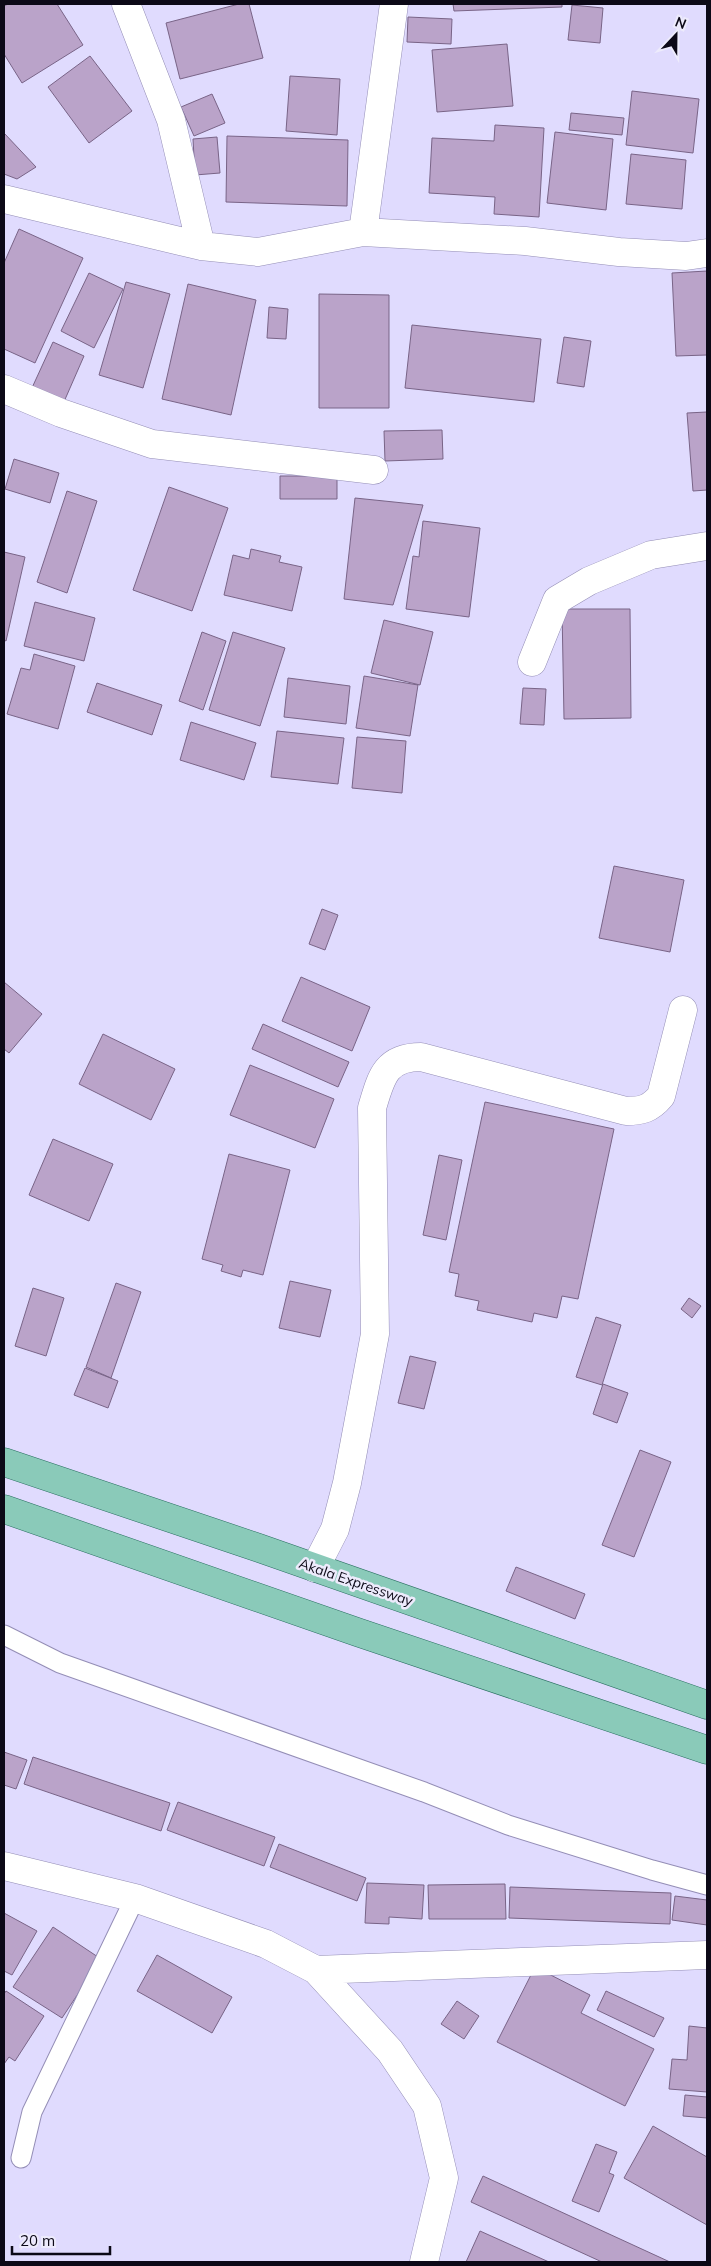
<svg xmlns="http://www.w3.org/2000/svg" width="711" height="2266" viewBox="0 0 711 2266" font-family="Mulish,sans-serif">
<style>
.building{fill:#baa3c9;stroke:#796487}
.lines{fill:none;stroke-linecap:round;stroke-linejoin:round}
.service-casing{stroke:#948eb6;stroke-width:21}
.minor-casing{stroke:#948eb6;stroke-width:29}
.primary-casing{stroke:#2b7062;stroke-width:29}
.service{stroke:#fff;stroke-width:19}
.minor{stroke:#fff;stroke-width:28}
.primary{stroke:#8acab9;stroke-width:28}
.labels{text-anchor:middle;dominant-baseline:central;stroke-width:5;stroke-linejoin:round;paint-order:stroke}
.street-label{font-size:14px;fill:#0c0917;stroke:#edebfc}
</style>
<rect width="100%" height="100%" fill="#e0dbfe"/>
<path class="building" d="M8,4H57L83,45L22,83L4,54V6Z
M239,4H249L263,58L180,79L166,23Z
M453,4H562V7L454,11Z
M572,5L603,8L600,43L568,40Z
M408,17L452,19L451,44L407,42Z
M507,44L513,106L437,112L432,50Z
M90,56L132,111L89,143L48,87Z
M290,76L340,79L337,135L286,131Z
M632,91L699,99L693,153L626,145Z
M212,94L225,123L194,136L181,107Z
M571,113L624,118L622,135L569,130Z
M495,125L544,128L539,217L494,214L495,197L429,193L432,138L494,141Z
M555,132L613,139L606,210L547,203Z
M4,133L36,167L17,179L4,174Z
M227,136L348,140L347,206L226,202Z
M217,137L220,173L195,175L193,139Z
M631,154L686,160L682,209L626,204Z
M19,229L83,258L35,363L4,349V263Z
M707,271V355L676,356L672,273Z
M89,273L123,289L94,348L61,331Z
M126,282L170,294L143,388L99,375Z
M188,284L256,300L231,415L162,399Z
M319,294L389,295V408H319Z
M269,307L288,309L286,339L267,338Z
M412,325L541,339L534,402L405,388Z
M564,337L591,341L584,387L557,383Z
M53,342L84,356L63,404L31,390Z
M707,412V490L693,491L687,413Z
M442,430L443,459L385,461L384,431Z
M14,459L59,473L50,503L5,489Z
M280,476H337V499H280Z
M169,487L228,508L192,611L133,590Z
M67,491L97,501L67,593L37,582Z
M355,498L423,505L393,605L344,599Z
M423,521L480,528L469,617L406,609L413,556L419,557Z
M251,549L281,556L279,562L302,567L292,611L224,595L233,555L249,559Z
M4,552L25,557L6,641L4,640Z
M35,602L95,618L84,661L24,646Z
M562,609H630L631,718L564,719Z
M384,620L433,632L420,685L371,673Z
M202,632L226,641L203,710L179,701Z
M233,632L285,648L260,726L209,710Z
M34,654L75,666L58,729L7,714L21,668L30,670Z
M364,676L418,685L410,736L356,728Z
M288,678L350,686L346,724L284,717Z
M97,683L162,705L152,735L87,712Z
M523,688L546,689L544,725L520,724Z
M191,722L256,743L244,780L180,760Z
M277,731L344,738L338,784L271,777Z
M357,737L406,741L402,793L352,788Z
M614,866L684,880L670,952L599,938Z
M322,909L338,915L325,950L309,944Z
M301,977L370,1007L352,1051L282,1021Z
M4,982L42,1014L9,1053L4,1049Z
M263,1024L349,1062L338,1087L252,1049Z
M103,1034L175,1069L151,1120L79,1084Z
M250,1065L334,1099L315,1148L230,1115Z
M485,1102L614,1129L578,1299L562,1296L557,1318L534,1313L532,1322L477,1310L479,1301L455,1296L459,1274L449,1272Z
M53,1139L113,1164L89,1221L29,1195Z
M229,1154L290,1170L263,1275L243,1270L241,1277L221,1271L223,1265L202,1259Z
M439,1155L462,1160L446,1240L423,1235Z
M290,1281L331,1290L320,1337L279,1328Z
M116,1283L141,1292L111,1378L86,1367Z
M33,1288L64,1298L46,1356L15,1346Z
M689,1298L701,1306L692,1318L681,1309Z
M596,1317L621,1325L602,1385L576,1377Z
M410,1356L436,1362L424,1409L398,1403Z
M85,1368L118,1381L108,1408L74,1395Z
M603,1384L628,1393L617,1423L593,1414Z
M640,1450L671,1462L634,1557L602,1545Z
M516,1567L585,1594L575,1619L506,1591Z
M4,1752L27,1760L16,1789L4,1785Z
M33,1757L170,1803L161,1831L24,1784Z
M178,1802L275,1837L264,1866L167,1830Z
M279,1844L366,1878L357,1901L270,1867Z
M367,1883L424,1885L422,1919L389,1917V1924L365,1923Z
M505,1884L506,1919H429L428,1885Z
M510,1887L671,1893L670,1924L509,1918Z
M675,1896L707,1900V1925L672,1920Z
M4,1913L37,1931L12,1975L4,1971Z
M53,1927L101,1959L62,2018L13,1987Z
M157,1955L232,1997L212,2033L137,1991Z
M535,1967L590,1995L581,2013L654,2049L625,2106L497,2042Z
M6,1991L44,2016L15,2061L9,2057L4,2064V1994Z
M606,1991L664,2018L654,2037L597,2010Z
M457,2001L479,2016L464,2039L441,2024Z
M689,2026L707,2028V2092L669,2089L672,2059L687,2060Z
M685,2095L707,2097V2118L683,2116Z
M653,2126L707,2157V2225L624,2178Z
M596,2144L617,2152L609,2173L614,2175L599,2212L572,2201Z
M483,2176L670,2262H602L471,2202Z
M480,2231L549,2262H466Z"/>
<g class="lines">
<defs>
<path id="service" d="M4,1635L60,1663L424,1792L508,1825L652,1870L707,1885
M21,2158L32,2112L135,1898"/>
<path id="minor" d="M4,199L201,246L171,120L126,4
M363,232L394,4
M201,246L258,252L363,232L525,241L619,252L686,256L707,253
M4,389L61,413L152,444L374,470
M532,662L557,600L589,581L651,555L707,546
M315,1568L335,1529L347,1483L375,1334L372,1108C381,1078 385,1057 421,1057L626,1111C642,1111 650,1109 661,1096L683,1010
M4,1866L135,1898L266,1944L316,1970L390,2051L427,2106L444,2178L424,2262
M316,1970L707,1955"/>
<path id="primary" d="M4,1462L259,1548L707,1705
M4,1509L357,1632L707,1750"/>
</defs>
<use href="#service" class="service-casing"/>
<use href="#minor" class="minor-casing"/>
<use href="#primary" class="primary-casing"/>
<use href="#service" class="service"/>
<use href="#minor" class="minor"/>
<use href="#primary" class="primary"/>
</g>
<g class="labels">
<g class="street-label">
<text transform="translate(356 1582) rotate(19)">Akala Expressway</text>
</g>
</g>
<rect width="711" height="2266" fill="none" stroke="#0c0917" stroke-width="10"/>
<g transform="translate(676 35) rotate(22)" stroke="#edebfc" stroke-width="4" paint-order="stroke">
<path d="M0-4L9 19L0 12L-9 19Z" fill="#0c0917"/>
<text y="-8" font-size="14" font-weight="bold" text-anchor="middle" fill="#0c0917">N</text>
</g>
<path d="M12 2246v8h98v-8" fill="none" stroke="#0c0917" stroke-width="2.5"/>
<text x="20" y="2246" font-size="15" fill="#0c0917" stroke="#edebfc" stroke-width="4" paint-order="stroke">20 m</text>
</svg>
